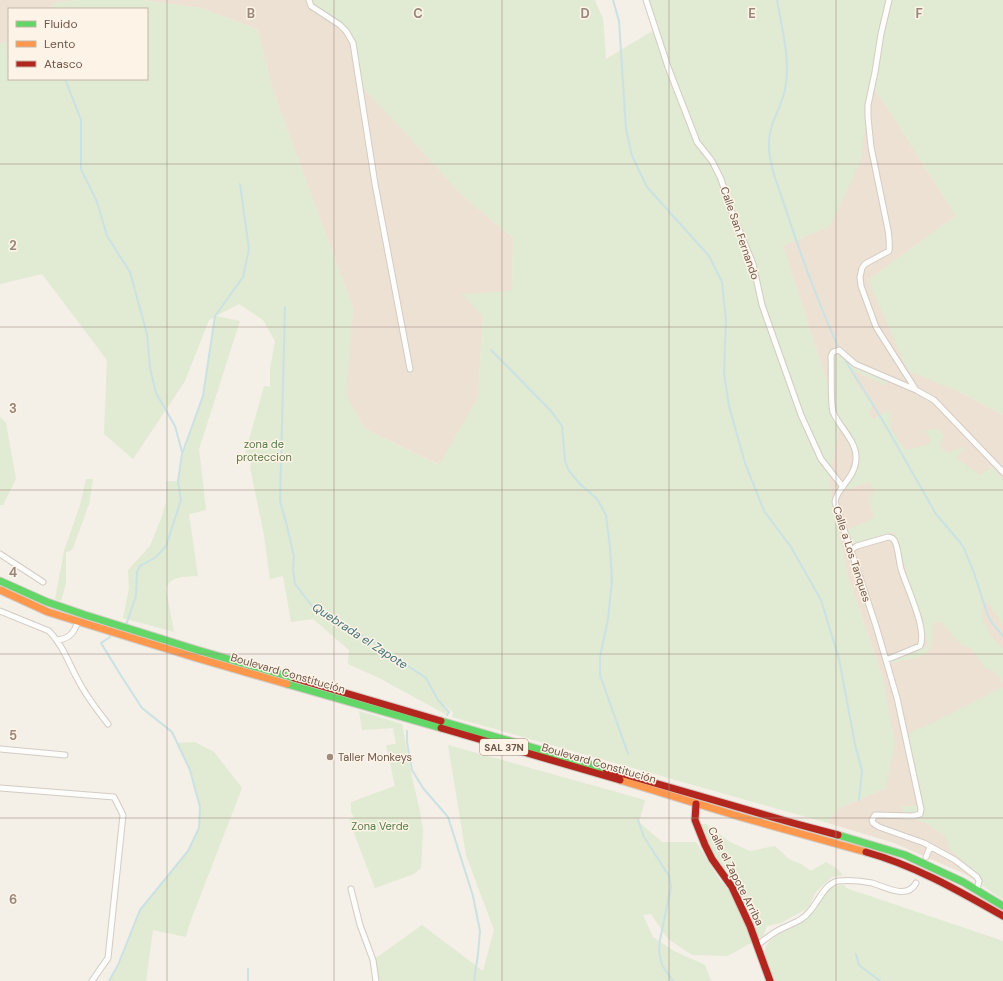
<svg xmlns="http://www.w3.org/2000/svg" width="1003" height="981" viewBox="0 0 1003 981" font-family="'DM Sans',sans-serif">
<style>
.residential{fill:#ede1d4}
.green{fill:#e1ead2;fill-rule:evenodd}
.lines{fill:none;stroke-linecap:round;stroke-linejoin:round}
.stream{stroke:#cae2e4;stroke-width:2}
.street-casing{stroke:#d3ccc5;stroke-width:7}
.fast-casing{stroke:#d3cbc4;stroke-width:9}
.slow-casing{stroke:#d3cbc4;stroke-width:9}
.jam-casing{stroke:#d3cbc4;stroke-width:9}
.street{stroke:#fdfdfb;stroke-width:5}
.fast{stroke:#63d668;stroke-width:7}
.slow{stroke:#ff974d;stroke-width:7}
.jam{stroke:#b3261e;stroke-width:7}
.grid{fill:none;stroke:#99877c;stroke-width:1;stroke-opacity:0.55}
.poi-dot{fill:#9e8c81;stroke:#fdf4e7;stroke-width:1.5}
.labels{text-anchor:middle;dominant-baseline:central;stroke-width:3;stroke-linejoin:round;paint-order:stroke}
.shield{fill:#fdf4e7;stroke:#9a8579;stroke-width:1}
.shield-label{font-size:10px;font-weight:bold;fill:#6f564a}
.street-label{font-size:11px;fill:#6f564a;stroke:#fdf4e7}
.park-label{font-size:11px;fill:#577a46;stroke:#fdf4e7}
.poi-label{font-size:11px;fill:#6f564a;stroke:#fdf4e7;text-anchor:start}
.water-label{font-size:12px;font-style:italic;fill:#43737b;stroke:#fdf4e7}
.grid-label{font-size:13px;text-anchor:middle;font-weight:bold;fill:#99877c;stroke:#fdf4e7;stroke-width:3;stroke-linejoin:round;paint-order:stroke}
</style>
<rect width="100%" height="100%" fill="#f4efe7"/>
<path class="residential" d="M0,0H80L56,2L49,9H9V41L0,44Z
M143,0H309L340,25L413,141L462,195L513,238L512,291L483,316L478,398L440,465L365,429L345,395L353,308L273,91L257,29L201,8Z
M872,86L887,107L956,216L868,280L960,392L1003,415V493L934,443L980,590L1003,606V707L929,806H901L906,816L929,824L961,848L976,866V881L965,874L894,843L828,823L839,808L886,788L883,679L847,574L829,481L840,423L783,246L830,226Z"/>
<path class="green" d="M80,0H143L201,8L257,29L273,91L353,308L346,395L365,429L439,465L478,398L483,317L462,294L512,291L513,238L462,195L413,141L360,85L353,43L346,31L311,6L309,0H595L603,19L606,59L659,27L647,0H1003V415L960,392L908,371L868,280L956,216L887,107L872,86L860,163L830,226L783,246L834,404L833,358L834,355L838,353L859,369L885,381L888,384L885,385L857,372H854C852,383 866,395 872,402V407L869,412L871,418L874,419L886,410L891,415L890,428L906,450L929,444L931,441L926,431L928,429L939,430L945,436L939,446L949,453L963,447L966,448L956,458L980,475L992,467L1003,479V625L988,603H984C983,605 982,607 982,609C980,619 994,644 1003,648V684L998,676L993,671L984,667L977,656L970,648L962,645L950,633L941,621L932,624C937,659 920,657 892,663L889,661L929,645L894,532L853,544L851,543L847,530L872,519L874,516L869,501V497L875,492L869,482L850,489H847L846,488C848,481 854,475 857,469C865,452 849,436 840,423L829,481L847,574L883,679L895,743L886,788L839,808L828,823L452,717L453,712L441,702L449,712L447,715L377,677L348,664L349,650L313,619L291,622L283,576L270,579L264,535L250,467L251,462L243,461L264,386L270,387V369L275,341L263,320L239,304L216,316L240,321L199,449L206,510L189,514L198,576C187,577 169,575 166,589L174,632L123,618L129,588L128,570L150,546L162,516L166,502V481H178L182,454L203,396L215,317L209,320L185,381L133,459L104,434L107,360L42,274L0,284V44L9,41V79H147V9H49L56,2ZM310,603L367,638L412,669L312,606Z
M0,417L6,423L16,479L3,505H0Z
M86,479H93L89,504L73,548L70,551L66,552V583L61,601L55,599L64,551L80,505Z
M1003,687V900L976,881V872L949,849L946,837L929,824L906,816L901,806H922L907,735L914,732L913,730L924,727Z
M359,711L402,724L412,777L419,807L423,829L421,868L414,874L375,888L349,820L354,817L351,812V802L395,786L386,745L396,744L393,728L362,730Z
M195,742L214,752L242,788L189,925L186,937L153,930L146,981H109L118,965L140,910L188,851L199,828L200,806L190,770L177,743Z
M448,745L645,800L639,822L662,842H696L720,880L730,891L753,942L727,956L692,955L668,939L651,914L643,915L653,937L674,951L705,965L711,981H379L373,960L422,925L483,971L494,930L466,855Z
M700,824H706L730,842L750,851L775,846L789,859L801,864L811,871L826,862L836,868L843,875L832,877L816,892L808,908L781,923L767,926L762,939L756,934L742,904L739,892L728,872L710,853Z
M844,885L846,888L1003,941V981H774C772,974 765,959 765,952C765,935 796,928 807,919C816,910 823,897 830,887Z"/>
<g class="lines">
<path class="stream" d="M613,0L619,21L626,129L632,156L647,187L709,256L722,282L726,320L724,373L729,406L745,463L764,511L791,547L821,600L839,659L855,744L862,771L859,800
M777,0C782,29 791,61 785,90C781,108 769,124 769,142C768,163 778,185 784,204C800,253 818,302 839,349
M65,79L81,120V169L97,202L107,236L130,272L147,334L150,368L156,393L175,426L182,452
M285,307L280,501L288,530L294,557L293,569L295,584L312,606L366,638L426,678L438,700L449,712L447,715
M491,350L551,411L562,426L565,461L569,471L580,484L597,499L606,515L610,548L612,580L608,619L600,657V675L628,754
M842,355L883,421L936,514L959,541L964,548L974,573L988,616L992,623L1003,636
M126,625L136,596L137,572L140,566L156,557L166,546L181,500L178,481L182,454L203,396L215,316L243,277L249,249L240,184
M407,731V742L412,770L423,788L448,817L473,896L480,931L478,954L474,981
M638,820L644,837L669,876L671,887L660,940L659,951L662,965L673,981
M856,954L859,965L880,981
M109,981L118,965L140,910L188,851L199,828L200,807L190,770L172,732L142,708L120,674L101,643L110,637
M248,981V969"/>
<defs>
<path id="street" d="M309,0L311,6L340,25L346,31L353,43L375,184L410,369
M646,0L668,67L694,134L697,142L712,161L721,179L731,210L753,264L762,305L801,415L821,459L843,487
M889,0L881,34L875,72L868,105V117L871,147L888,230C889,238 890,244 889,251L865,264L862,268L860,277L861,286L876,327L916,390
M851,550L857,546L888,537C891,538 892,537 894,540C898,545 899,562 901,569C906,586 928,630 920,646L886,660
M0,554L43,582
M0,611L49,631C63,645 69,664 78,680C86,696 97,710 108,724
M57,640C70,639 74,632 78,622
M0,749L65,755
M0,788L114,797L123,815L108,958L92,981
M926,857L930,847
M351,889L360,925L373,960L376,981
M977,890L979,881L977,877L955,860L924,843L879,827L873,823L872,820L875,815L913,816L920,814L921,809L897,698L876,626L835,502C837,487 855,479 856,459C857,441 839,427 833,412C830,401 832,368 831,356L833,352L839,350L855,364L916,390L934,400L1003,472
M758,945C766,938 774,932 783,928C793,923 802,921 809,912C818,903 824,884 838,881C848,880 862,881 872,883C886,887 907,900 916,883"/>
<path id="fast" d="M0,581L47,602L85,615L197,650L294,678
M287,684L441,728
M441,721L606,769
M838,835L905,855L963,882L1003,906"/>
<path id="slow" d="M0,590L48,612L197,658L287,684
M620,780L741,817L866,852"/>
<path id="jam" d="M294,678L441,721
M441,728L620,780
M606,769L793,823L838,835
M696,804L695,820L705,845L712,859L732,887L750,926L770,981
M866,852C916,866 959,891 1003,916"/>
</defs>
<use href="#street" class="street-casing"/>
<use href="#fast" class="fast-casing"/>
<use href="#slow" class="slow-casing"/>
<use href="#jam" class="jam-casing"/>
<use href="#street" class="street"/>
<use href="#fast" class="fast"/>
<use href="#slow" class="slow"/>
<use href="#jam" class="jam"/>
</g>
<path class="grid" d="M167,0V981M334,0V981M502,0V981M669,0V981M836,0V981M0,164H1003M0,327H1003M0,490H1003M0,654H1003M0,818H1003"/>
<circle class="poi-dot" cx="330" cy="757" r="4"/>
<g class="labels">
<rect class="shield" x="480" y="739" width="48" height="16" rx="3"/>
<g class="shield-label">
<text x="504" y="747">SAL 37N</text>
</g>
<g class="street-label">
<text transform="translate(740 233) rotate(71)">Calle San Fernando</text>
<text transform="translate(852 554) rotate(72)">Calle a Los Tanques</text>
<text transform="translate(288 673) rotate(16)">Boulevard Constitución</text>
<text transform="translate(599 763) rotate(16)">Boulevard Constitución</text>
<text transform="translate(736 876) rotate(63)">Calle el Zapote Arriba</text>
</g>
<g class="park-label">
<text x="264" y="444">zona de<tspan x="264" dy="13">proteccion</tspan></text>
<text x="380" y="826">Zona Verde</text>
</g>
<g class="poi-label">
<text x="338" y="757">Taller Monkeys</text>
</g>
<g class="water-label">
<text transform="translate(360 636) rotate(33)">Quebrada el Zapote</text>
</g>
</g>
<g class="grid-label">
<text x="251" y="18">B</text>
<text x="418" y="18">C</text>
<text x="585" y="18">D</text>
<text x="752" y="18">E</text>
<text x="919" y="18">F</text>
<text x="13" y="250">2</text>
<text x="13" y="413">3</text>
<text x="13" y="577">4</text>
<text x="13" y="740">5</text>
<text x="13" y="904">6</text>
</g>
<rect x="8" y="8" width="140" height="72" fill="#fdf4e7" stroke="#c4b5a8"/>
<rect x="16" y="21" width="20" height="6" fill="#63d668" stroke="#c4b5a8"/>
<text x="44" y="28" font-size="12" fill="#6f564a">Fluido</text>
<rect x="16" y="41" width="20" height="6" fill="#ff974d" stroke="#c4b5a8"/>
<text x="44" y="48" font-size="12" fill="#6f564a">Lento</text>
<rect x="16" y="61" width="20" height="6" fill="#b3261e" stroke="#c4b5a8"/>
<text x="44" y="68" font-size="12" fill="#6f564a">Atasco</text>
</svg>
